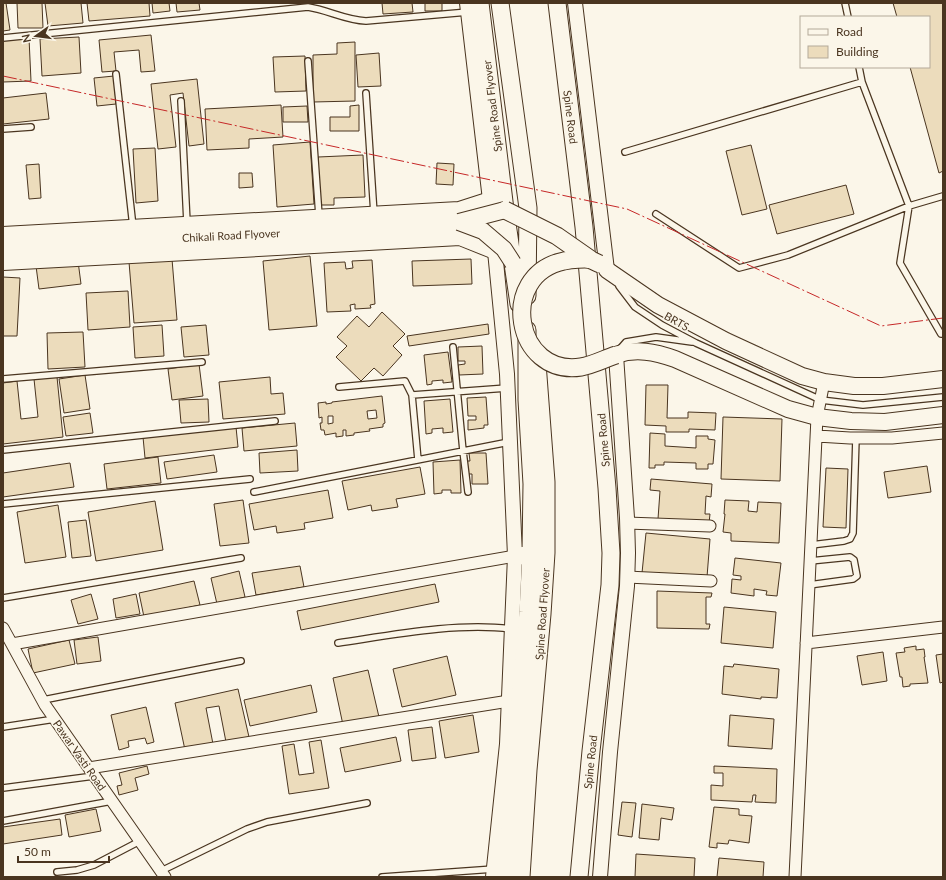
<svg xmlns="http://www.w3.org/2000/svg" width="946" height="880" viewBox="0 0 946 880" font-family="Lato,sans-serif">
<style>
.building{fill:#ecdcbc;stroke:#4a3520;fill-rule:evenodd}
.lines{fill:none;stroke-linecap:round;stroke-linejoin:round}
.service-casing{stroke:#4a3520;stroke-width:8}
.minor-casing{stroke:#4a3520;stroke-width:13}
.tertiary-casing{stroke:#4a3520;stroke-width:16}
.secondary-casing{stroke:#4a3520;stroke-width:18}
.primary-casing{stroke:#4a3520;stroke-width:19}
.service{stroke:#fbf6e9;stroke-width:5.5}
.minor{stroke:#fbf6e9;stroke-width:11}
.tertiary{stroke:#fbf6e9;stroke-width:14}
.secondary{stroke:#fbf6e9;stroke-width:16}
.primary{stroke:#fbf6e9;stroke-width:17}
.secondary-bridge-casing{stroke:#4a3520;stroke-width:18;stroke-linecap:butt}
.primary-bridge-casing{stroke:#4a3520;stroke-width:19;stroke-linecap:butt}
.secondary-bridge{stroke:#fbf6e9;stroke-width:16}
.primary-bridge{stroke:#fbf6e9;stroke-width:17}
.power{stroke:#c62828;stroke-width:1;stroke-dasharray:14 3 2 3;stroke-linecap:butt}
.labels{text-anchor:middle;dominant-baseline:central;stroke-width:3;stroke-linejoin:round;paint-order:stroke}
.street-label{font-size:11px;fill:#4a3520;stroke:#fbf6e9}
</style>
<rect width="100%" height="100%" fill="#fbf6e9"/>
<path class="building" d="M3,3H6L10,30L3,31Z
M17,3H42L43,28H18Z
M45,3H81L83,23L48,26Z
M87,3H149L150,16L89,21Z
M152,3H169L170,11L153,13Z
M176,3H199L200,10L177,12Z
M382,3H412L413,12L383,14Z
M425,3H442V11H425Z
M893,3H943V171L939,173L910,67H929V17H897Z
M151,35L155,71L141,72L139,50L114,52L116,71L102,72L99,40Z
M79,37L81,73L42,76L40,39Z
M29,38L31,81L3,82V39Z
M355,42V101L313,102V55L337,54V43Z
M379,53L381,86L358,87L356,55Z
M305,56L306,91L275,92L273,57Z
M114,76L116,104L97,106L94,78Z
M197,79L204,144L189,146L183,93L170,95L176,147L158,149L151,84Z
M46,93L49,119L3,124V98Z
M281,105L283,137L249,139V148L207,150L205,109Z
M359,105V131H330V117H350V106Z
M307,106L308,122H283V107Z
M310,142L314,204L277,207L273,145Z
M751,145L767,209L742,215L726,151Z
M155,148L158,201L136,203L133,149Z
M363,155L365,197L334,198V205H320L318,157Z
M437,163L454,164L453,185L436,184Z
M39,164L41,198L29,199L26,165Z
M239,173H252L253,187L239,188Z
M846,185L854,214L777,234L769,205Z
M310,256L317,326L269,330L263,261Z
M172,259L177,320L134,323L129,262Z
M471,259L472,284L413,286L412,261Z
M372,260L375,304L370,305L371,308L355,309V304L350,305L351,311L327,312L324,263L345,262L346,269L353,268L352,261Z
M78,261L81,284L39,289L36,266Z
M3,277L20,278L17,336H3Z
M128,291L130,327L88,330L86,293Z
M382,312L405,334L393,346L402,355L383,376L374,368L361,381L336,357L347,346L337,337L357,316L369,327Z
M488,324L489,334L409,346L407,336Z
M162,325L164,356L135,358L133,327Z
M206,325L209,355L184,357L181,327Z
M83,332L85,367L48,369L47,333Z
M482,346L483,374L459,375L458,365L465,364V361H458V347Z
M448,352L452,382L443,383V380L432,381V384L427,385L424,355Z
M199,364L203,396L172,400L168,369Z
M85,375L90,409L64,413L59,379Z
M57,377L63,437L3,444V383L17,381L21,419L38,417L34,379Z
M270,377L271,394L283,393L285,414L223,419L219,382Z
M646,385H668L667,418H688V412L716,413L715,430L689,429V432H666V426L645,425Z
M382,396L385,423L383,424V427L369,429L370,431L354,433V435L346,436V430H343V436L336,437V433L325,435L324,430H321L320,423H322V417L319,418L318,403L326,402V404L332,403V402ZM376,410L377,418L368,419L367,411ZM328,416H333V423L328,424Z
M486,397L488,425H484V428L468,430V420H476V416H468L467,398Z
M208,399L209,422L181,423L179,400Z
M450,399L453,432L443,433V428L432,429V433L426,434L424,401Z
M90,413L93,433L66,436L63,417Z
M723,417L782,419L780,481L721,479Z
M295,423L297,446L244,451L242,428Z
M236,427L238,447L145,458L143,437Z
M650,433L665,434V446L696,448V436H708V439L715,440L713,464H708V469H696V463L664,462V465H655V468H649Z
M297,450L298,471L260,473L259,453Z
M469,453H486L488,484H472V474H466L465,461H470Z
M214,455L217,472L167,479L164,462Z
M158,457L161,483L107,489L104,464Z
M460,460L461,493H451V490H442V493L434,494L433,462Z
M70,463L74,487L3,497V473Z
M927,466L931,492L888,498L884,472Z
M420,467L425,494L396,499L398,507L372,511L371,505L348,510L342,481Z
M826,468L848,469L846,528L823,527Z
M651,479L712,484L711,497L706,496L705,514H710L709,523L658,519L660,491L650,490Z
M328,490L333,518L304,523L305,529L277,533L276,526L254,530L249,504Z
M243,500L249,543L220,546L214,504Z
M725,500L749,501L748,511L757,512L758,502L781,503L779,543L731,541V533L723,532L725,514H724Z
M155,501L163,550L96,561L88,512Z
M58,505L66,557L25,563L17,512Z
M86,520L91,556L72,558L68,522Z
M646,533L710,539L707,577L674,574V576L642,573Z
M735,558L781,563L777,596L766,595L767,591L754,589V596L731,593L732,579L741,580V576L733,575Z
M300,566L304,587L256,595L252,573Z
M239,571L245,597L217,604L211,578Z
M194,581L200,605L144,617L139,593Z
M435,584L439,602L301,630L297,611Z
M657,591L712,593L711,597H706V624H710L709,629L657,628Z
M91,594L98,619L78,624L71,600Z
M136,594L140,614L116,618L113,599Z
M724,607L776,612L773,648L721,643Z
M98,637L101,661L77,664L74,640Z
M69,640L75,664L33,673L28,649Z
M916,646V650L924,649L925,657H924L928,683L910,684V686L903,687L902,677H900L896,653L905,652L904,648Z
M883,652L887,681L862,685L857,656Z
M943,654V682L940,683L936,655Z
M447,656L456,695L402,707L393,669Z
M734,664L779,669L777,698L761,697V699L722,694L724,666L733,667Z
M368,670L379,717L343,725L333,678Z
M311,685L317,712L250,726L244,700Z
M238,689L249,737L226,742L219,706L206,708L213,744L185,750L175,703Z
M146,707L154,742L147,744L145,738L128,741L129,747L119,750L111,715Z
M473,715L479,752L445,758L439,721Z
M730,715L774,719L772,749L728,746Z
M432,727L436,758L412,761L408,730Z
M396,737L401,761L345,772L340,748Z
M321,740L329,788L289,794L282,746L294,744L299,775L314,773L309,742Z
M147,766L149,774L135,778L138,790L119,795L117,786L122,785L119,773Z
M714,766L777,769L776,803L755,802L756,795H753L752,802L711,800V785L723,786V773H714Z
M622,802L636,803L632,837L618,835Z
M642,804L674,808L672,820L661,818L659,840L639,838Z
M714,807L739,809V815L752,816L749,843L729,840L728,844L717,843V848L709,847Z
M96,809L101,831L69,837L65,815Z
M60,819L62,835L3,844V827Z
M636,854L695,858L694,877H635Z
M719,858L764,862L763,877H717Z"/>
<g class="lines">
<defs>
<path id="service" d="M845,3L848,17
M3,38L308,7C328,10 345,20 366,21L468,12
M308,61L319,216
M859,67L862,82L909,206L943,196
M116,74L133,227
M366,93L374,214
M181,101L187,223
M3,129L31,127
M625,152L862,82
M909,206L900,263L941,334H943
M656,214L739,268L788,255L909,206
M619,286L635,307L662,325L696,343L821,400L863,405L943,397
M453,347L463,451L468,492
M619,350L626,342L656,337L692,342
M3,379L202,362
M339,387L405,381L412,395
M3,450L275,421
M418,460L412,395L507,388
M254,492L509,442
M3,504L250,479
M811,545L844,541L850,539L853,533L856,438
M809,585L853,579L857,576L854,560L850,557L810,561
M3,598L241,558
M338,643C392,635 458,622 511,629
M43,700L241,661
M3,727L55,719
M3,788L94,776
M3,821L112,801
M161,871L247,829L267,822L367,803
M57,872L77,870L94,865L140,841
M382,877L494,869"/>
<path id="minor" d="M817,436L850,438H892L943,433
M627,523L710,526
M627,577L711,581
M3,628L45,705L165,877
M806,643L943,627
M12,644L515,556
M89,768L509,701
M795,877L817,417L824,382"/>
<path id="tertiary" d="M467,3L490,200L507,374L515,556L507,744L493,877
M575,3L607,270
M600,877L610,752L627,586L628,553L627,518L616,355"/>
<path id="secondary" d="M3,235L459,210L490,200
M3,248L459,222
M3,262L460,237L495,251
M607,270L658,305L726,341L802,376L824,382L854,386H883L943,379
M616,355C636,348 655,352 675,359L788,409L817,417L851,421L885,422L943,415"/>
<path id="primary" d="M480,3L505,210L519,304
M500,3L528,208L527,296
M557,3L584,227L607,488L611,553L610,585L591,751L579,877
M515,556L531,555
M507,877L514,768L528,612L531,553L532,484L527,400V330
M521,877L528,770L542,614L546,553V482L537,363"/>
</defs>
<use href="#service" class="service-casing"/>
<use href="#minor" class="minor-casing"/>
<use href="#tertiary" class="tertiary-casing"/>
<use href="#secondary" class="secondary-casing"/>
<use href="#primary" class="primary-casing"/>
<use href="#service" class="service"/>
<use href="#minor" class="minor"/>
<use href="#tertiary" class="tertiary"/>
<use href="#secondary" class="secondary"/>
<use href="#primary" class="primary"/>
<defs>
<path id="secondary-bridge" d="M459,222L483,231L504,249L513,263
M459,222L505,210"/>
<path id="primary-bridge" d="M505,210L557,236L590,259
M600,264C597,263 594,261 591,260C586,258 570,260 564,261C497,275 515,377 581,367C593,365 604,359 616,355"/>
</defs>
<use href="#secondary-bridge" class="secondary-bridge-casing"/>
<use href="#primary-bridge" class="primary-bridge-casing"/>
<use href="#secondary-bridge" class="secondary-bridge"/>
<use href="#primary-bridge" class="primary-bridge"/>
<path class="power" d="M3,76L627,209L881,326L943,318"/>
</g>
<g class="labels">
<g class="street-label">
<text transform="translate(492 106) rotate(-97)">Spine Road Flyover</text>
<text transform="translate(571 117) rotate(83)">Spine Road</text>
<text transform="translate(231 235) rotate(-3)">Chikali Road Flyover</text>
<text transform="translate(677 321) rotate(29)">BRTS</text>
<text transform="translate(603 440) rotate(-95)">Spine Road</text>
<text transform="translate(542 614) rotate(-86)">Spine Road Flyover</text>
<text transform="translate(80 755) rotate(55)">Pawar Vasti Road</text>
<text transform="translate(590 762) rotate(-84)">Spine Road</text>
</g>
</g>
<rect width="946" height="880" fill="none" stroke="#4a3520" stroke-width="8"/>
<rect x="800" y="16" width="130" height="52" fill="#fbf6e9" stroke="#b4a999"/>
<rect x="808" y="29" width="20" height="6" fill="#fbf6e9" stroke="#b4a999"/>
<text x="836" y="36" font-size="12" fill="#4a3520">Road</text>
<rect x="808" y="46" width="20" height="12" fill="#ecdcbc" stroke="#b4a999"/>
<text x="836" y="56" font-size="12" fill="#4a3520">Building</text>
<g transform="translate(36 36) rotate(256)" stroke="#fbf6e9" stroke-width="3" paint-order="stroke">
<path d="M0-3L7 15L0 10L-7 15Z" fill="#4a3520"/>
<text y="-6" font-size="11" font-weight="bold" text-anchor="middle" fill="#4a3520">N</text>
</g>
<path d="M18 856v6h91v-6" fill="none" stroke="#4a3520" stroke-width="2"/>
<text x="24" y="856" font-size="12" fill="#4a3520" stroke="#fbf6e9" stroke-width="3" paint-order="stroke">50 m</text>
</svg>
